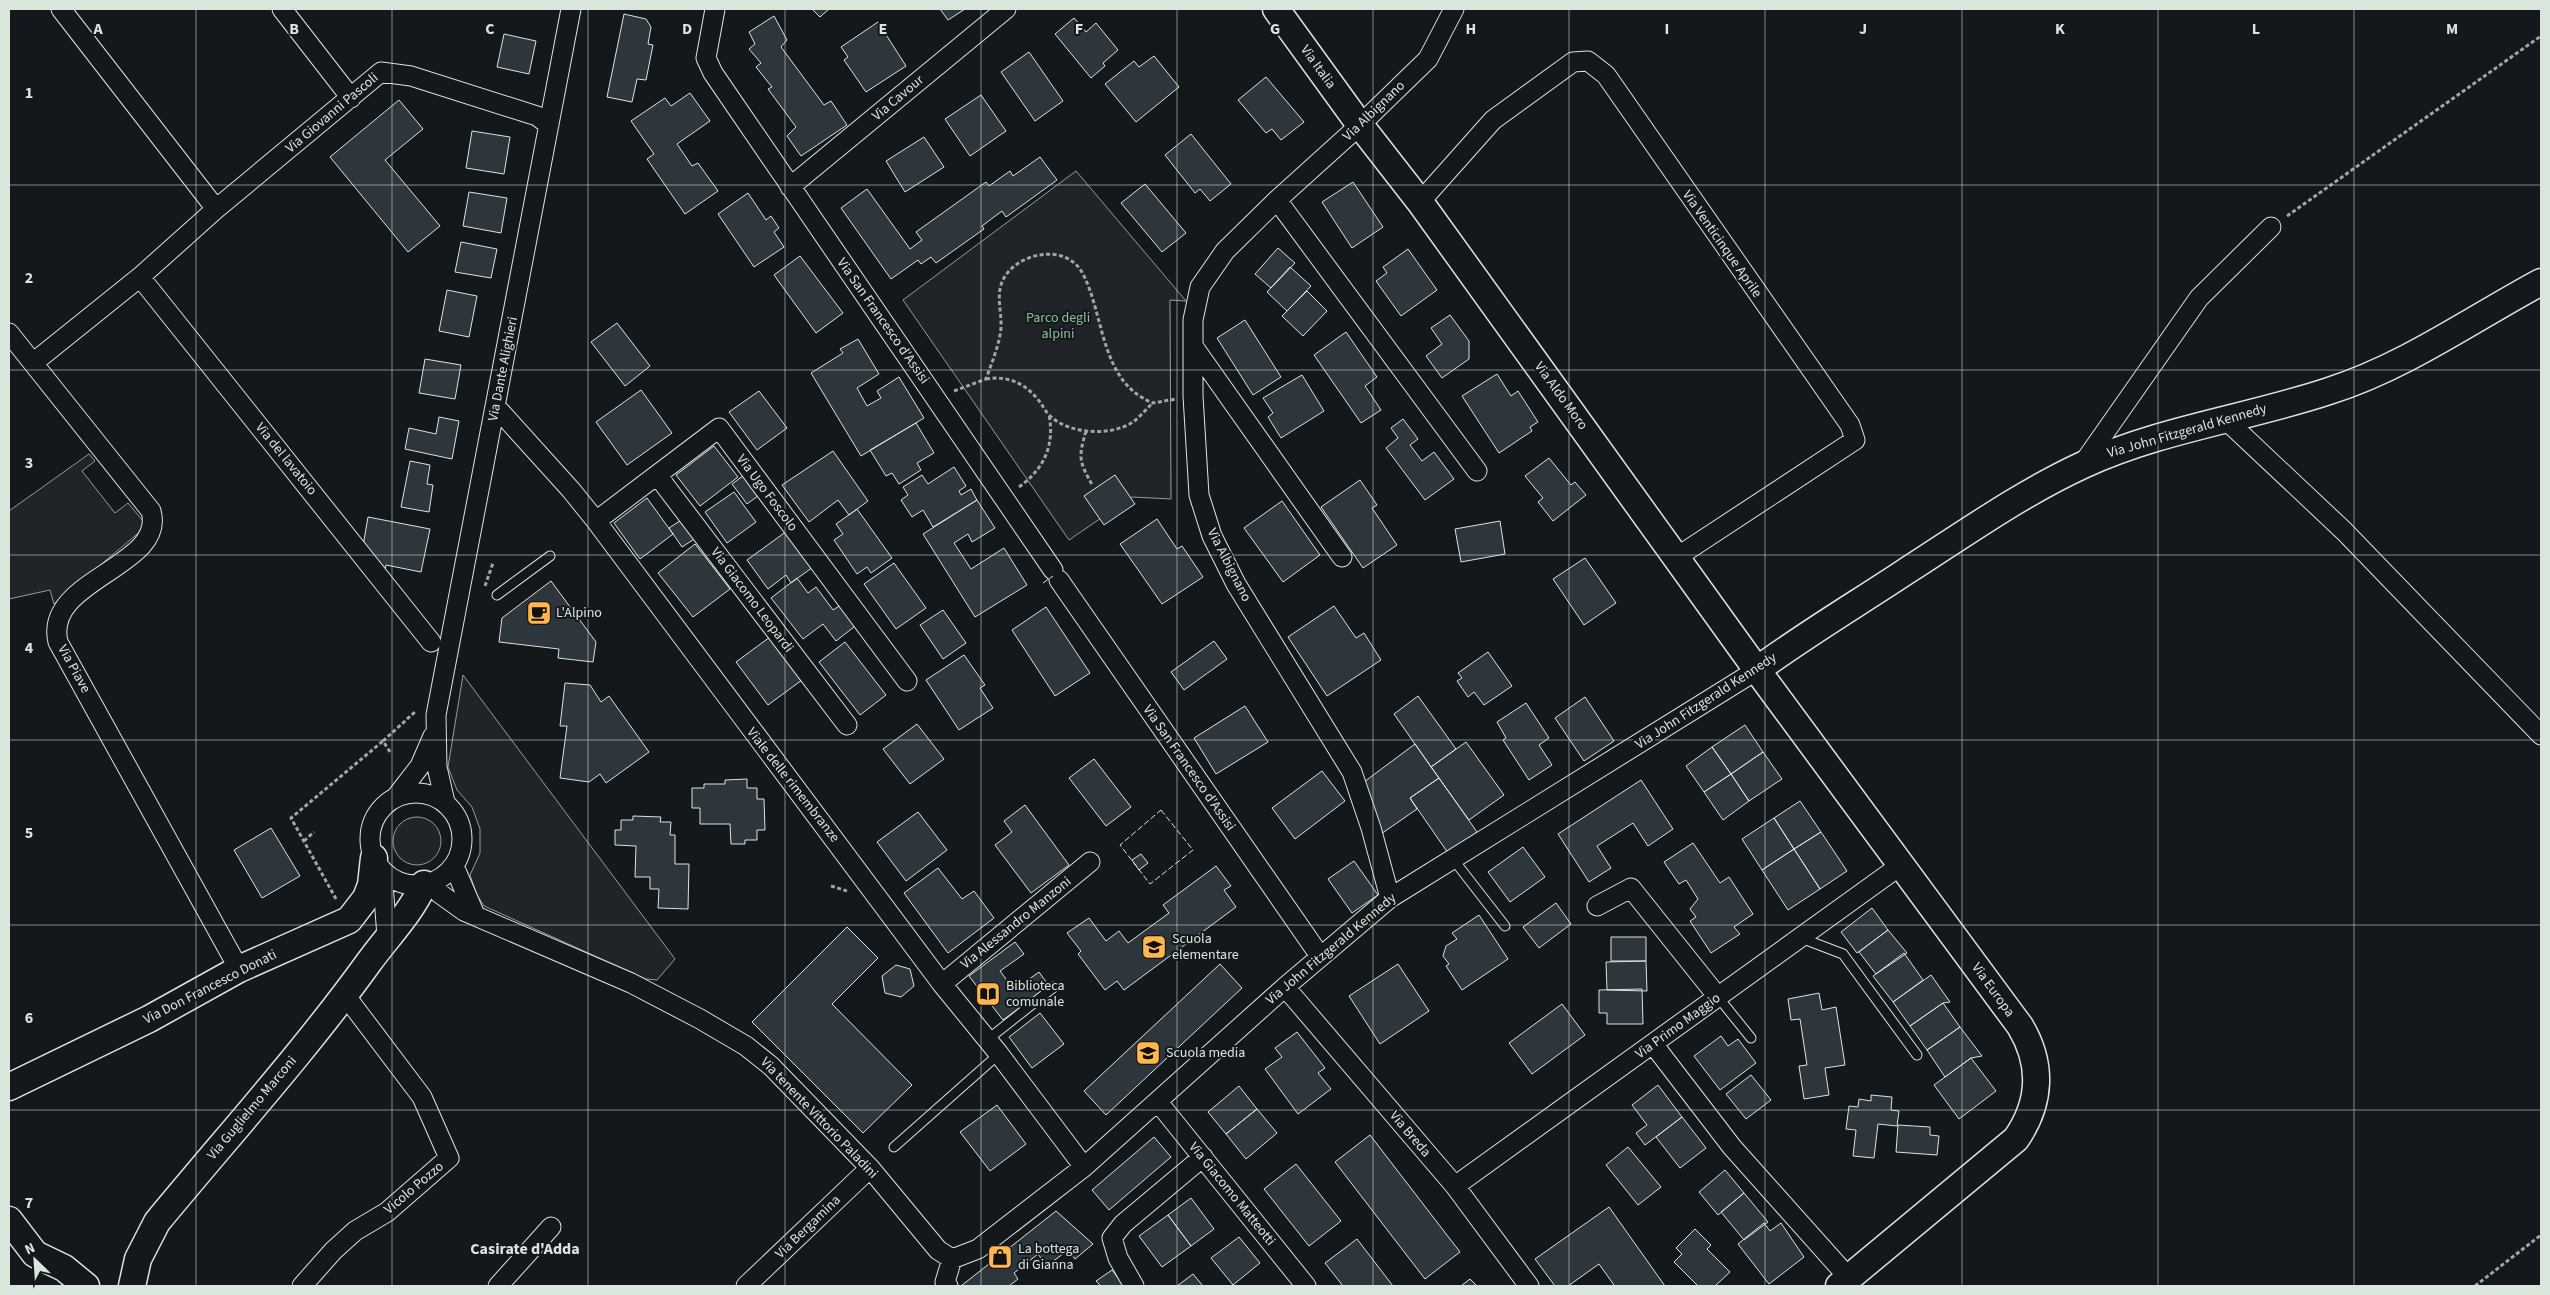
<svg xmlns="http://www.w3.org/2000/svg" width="2550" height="1295" viewBox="0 0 2550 1295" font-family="'Source Sans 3',sans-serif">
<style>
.green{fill:#202428;stroke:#939e99}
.building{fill:#2c363c;stroke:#d8e6dc}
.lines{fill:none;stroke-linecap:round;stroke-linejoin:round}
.lane-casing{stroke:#d8e6dc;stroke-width:11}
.street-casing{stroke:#d8e6dc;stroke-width:21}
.secondary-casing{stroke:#d8e6dc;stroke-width:29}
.path{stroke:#9da8a2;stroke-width:3;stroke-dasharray:4 2.5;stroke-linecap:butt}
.lane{stroke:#14181c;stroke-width:9}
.street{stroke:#14181c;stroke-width:19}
.secondary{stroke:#14181c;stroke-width:26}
.fence{stroke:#d8e6dc;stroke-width:1;stroke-dasharray:6 2.5;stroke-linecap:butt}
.grid{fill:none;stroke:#d8e6dc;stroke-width:1;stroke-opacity:0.55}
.labels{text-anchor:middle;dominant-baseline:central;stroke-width:4;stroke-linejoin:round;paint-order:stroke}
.street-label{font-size:14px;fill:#d8e6dc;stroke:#14181c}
.park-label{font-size:14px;fill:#8ac095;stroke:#14181c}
.poi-label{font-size:14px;fill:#d8e6dc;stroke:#14181c;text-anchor:start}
.quarter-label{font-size:16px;font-weight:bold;fill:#d8e6dc;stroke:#14181c}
.grid-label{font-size:16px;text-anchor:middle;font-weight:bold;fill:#d8e6dc;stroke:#14181c;stroke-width:4;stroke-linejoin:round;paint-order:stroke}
</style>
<rect width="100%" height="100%" fill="#14181c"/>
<path class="green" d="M1076,171L1186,301L1170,300L1171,499L1132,497L1069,540L903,300Z
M89,454L95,461L82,471L115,513L128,503L143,521L142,530L54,604L50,590L9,599V511Z
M463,675L675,959L657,980L646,979L484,906L477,895L470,875L480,853V829L472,807L457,790L448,767Z
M393 841a24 24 0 1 1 48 0a24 24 0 1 1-48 0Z"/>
<path class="building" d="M812,9H829L820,17Z
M940,9H965L948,20Z
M624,14L646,19L651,27L648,44L653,45L646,80L637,79L632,102L607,97Z
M774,16L787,40L781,47L824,105L831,101L847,125L801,156L787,136L796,127L768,89L772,87L756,67L761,63L749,49L755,44L749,32Z
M1074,18L1086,32L1096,23L1118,50L1103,63L1105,66L1091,78L1055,34Z
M878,22L906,66L866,92L844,60L848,57L841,47Z
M504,34L536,41L529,74L497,67Z
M1029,52L1063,101L1035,121L1001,72Z
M1154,56L1179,87L1136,122L1105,84L1134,61L1139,67Z
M1266,77L1304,122L1281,140L1272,129L1266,133L1238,100Z
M690,93L710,121L677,144L692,166L698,163L718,191L685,214L647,159L654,154L631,121L665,98L671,106Z
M981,95L1006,131L970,156L945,119Z
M399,100L423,129L385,160L440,226L408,252L330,157Z
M472,131L510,137L504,174L466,168Z
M1191,134L1231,184L1210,201L1200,189L1195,193L1165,155Z
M924,137L944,167L905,192L886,161Z
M1040,157L1057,180L1006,217L1002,211L982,226L984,229L936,263L931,257L921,264L918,260L891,279L841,208L867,189L910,249L922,240L916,232L986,182L989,186L1010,171L1013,176Z
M1353,182L1383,227L1352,248L1322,202Z
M1145,184L1186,233L1162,252L1121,203Z
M469,192L507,198L501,233L463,226Z
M748,193L766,220L771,216L779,228L774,232L784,247L754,267L718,214Z
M461,242L497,249L491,278L455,272Z
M1278,248L1295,263L1271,288L1255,274Z
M1408,249L1437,290L1401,316L1376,281L1387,273L1383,267Z
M800,256L843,313L816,333L774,275Z
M1290,267L1311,286L1287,311L1267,292Z
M447,290L477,296L469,337L439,331Z
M1307,291L1327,311L1303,336L1282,316Z
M1450,315L1469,341V359L1442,378L1426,356L1442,344L1431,328Z
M1245,320L1281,377L1253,395L1217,338Z
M617,323L650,366L625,386L591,342Z
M1346,332L1377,377L1365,386L1381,410L1361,423L1314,355Z
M858,339L879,374L857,388L867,406L881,398L877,391L899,377L924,418L861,456L811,373L843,353L840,349Z
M425,359L461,365L455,399L419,393Z
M1497,374L1511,396L1518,391L1538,422L1530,427L1532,431L1499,453L1462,396Z
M1302,375L1324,411L1281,438L1268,417L1273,413L1263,398Z
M641,390L672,433L627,465L596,422Z
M759,391L787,428L757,450L729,412Z
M439,417L459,421L452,459L405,449L409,428L436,434Z
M1403,419L1418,439L1410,445L1422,461L1434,452L1454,479L1425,500L1386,448L1398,438L1391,428Z
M916,423L934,453L917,463L921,470L899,484L892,473L886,476L870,450Z
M714,446L738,477L700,506L676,475Z
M833,451L868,501L849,515L838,500L809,522L782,485Z
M1549,458L1571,485L1575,482L1586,495L1553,521L1538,502L1543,498L1525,476Z
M410,461L430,465L427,484L433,485L429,512L401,507Z
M954,467L966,486L959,491L961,495L971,489L977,500L933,527L923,510L912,517L901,500L908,495L903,487L922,475L928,484Z
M747,473L762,493L747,504L732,484Z
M1115,475L1135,504L1104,525L1084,496Z
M1360,480L1377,505L1372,508L1397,545L1363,568L1321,507Z
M734,492L756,522L727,543L705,512Z
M647,498L673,534L640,559L614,523Z
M977,500L995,528L972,542L968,534L954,543L971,569L1004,548L1027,585L975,617L923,534Z
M1282,501L1320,555L1283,582L1244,528Z
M857,509L892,558L871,573L867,567L857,574L834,540L843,534L836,524Z
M368,517L430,529L421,572L386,565L384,574L363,546Z
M686,517L699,536L682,547L669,528Z
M1157,519L1177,549L1182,546L1203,577L1162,604L1120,544Z
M1500,521L1505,554L1461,562L1455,529Z
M787,531L813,567L791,583L786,575L768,589L747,560Z
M695,544L730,589L693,617L658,573Z
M1585,558L1616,603L1584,625L1553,579Z
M894,563L926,608L896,629L864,584Z
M797,578L808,593L816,587L833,610L844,603L859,623L836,641L823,624L803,639L771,598Z
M551,581L596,642L593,662L558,658L559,649L499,642L502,618Z
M1334,606L1356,638L1364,633L1381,660L1327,696L1288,637Z
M1046,607L1090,673L1055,696L1012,630Z
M943,610L966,643L943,659L920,625Z
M770,637L802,680L768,705L736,662Z
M1214,641L1227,659L1184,690L1171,672Z
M845,642L886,695L860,715L819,662Z
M1488,652L1512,686L1484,705L1474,692L1468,697L1457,681L1462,678L1458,673Z
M964,655L985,685L980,688L993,708L959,730L926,680Z
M565,683L590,685L601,702L609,696L649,752L606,783L600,774L589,782L560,778L567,726H560Z
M1418,696L1456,749L1431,767L1394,714Z
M1585,697L1614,741L1584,761L1555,718Z
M1526,703L1549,738L1539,745L1552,765L1529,780L1503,740L1506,738L1497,722Z
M1245,706L1268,742L1216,774L1194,738Z
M917,724L944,759L910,784L883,749Z
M1745,725L1763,752L1731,774L1712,747Z
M1466,742L1504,795L1469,820L1431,767Z
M1415,744L1439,778L1410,798L1417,809L1381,834L1364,782Z
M1712,747L1731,774L1704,792L1686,766Z
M1763,752L1782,779L1749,801L1731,774Z
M1094,759L1131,807L1106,826L1069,778Z
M1322,771L1345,801L1295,839L1272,808Z
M1731,774L1749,801L1723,820L1704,792Z
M1439,778L1477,832L1448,853L1410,798Z
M747,779V788H757V799H764L765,830H757V840H745V844H731L730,824H700V808H692V788H704V784H725V780Z
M1641,780L1673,829L1648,846L1633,823L1597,846L1611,868L1589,882L1558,834Z
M1800,801L1821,832L1794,849L1774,818Z
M1025,805L1069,865L1031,893L995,845L1012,832L1004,821Z
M918,812L947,850L906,881L877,842Z
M633,816L661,817L660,822H671L670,835H675V864H689L688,909L658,908L659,889H650V877H635L636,846L615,845V830H621V820H633Z
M1774,818L1794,849L1762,870L1742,839Z
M271,828L300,876L262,898L234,850Z
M1821,832L1847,871L1820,889L1794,849Z
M1693,843L1720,883L1729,877L1753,914L1734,927L1740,934L1711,953L1690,921L1696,917L1690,909L1698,899L1686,880L1679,884L1664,862Z
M1523,847L1545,877L1510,902L1488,872Z
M1794,849L1820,889L1788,910L1762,870Z
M1141,854L1148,863L1139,870L1132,860Z
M1354,861L1378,895L1352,913L1328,879Z
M1216,866L1231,886L1224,890L1236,907L1124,990L1117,981L1105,990L1078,954L1081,951L1067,933L1089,918L1106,941L1119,931L1128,943L1169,913L1163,905Z
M938,868L962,899L974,891L994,918L948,953L904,893Z
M1556,903L1571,924L1539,948L1523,927Z
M1872,908L1888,930L1857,953L1841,932Z
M1479,915L1508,959L1462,990L1446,966L1449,964L1443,956L1446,946L1457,939L1452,933Z
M847,927L878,958L832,1004L912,1085L863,1133L752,1022Z
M1888,930L1907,953L1876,974L1859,952Z
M1611,937H1646V961H1611Z
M1015,942L1024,954L1000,971L1014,990L1039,972L1049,986L1003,1020L969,976Z
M1904,953L1923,980L1893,1002L1873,976Z
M1646,961L1647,991L1607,990L1606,962Z
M1220,964L1242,988L1106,1115L1084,1091Z
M1398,964L1429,1011L1380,1044L1349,996Z
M896,965L910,969L914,986L901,997L885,993L882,976Z
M1931,975L1950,1002L1943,1003L1910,1026L1893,1002Z
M1642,989L1643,1024H1607V1013H1599V990Z
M1819,993L1822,1010L1836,1007L1845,1065L1825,1068L1829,1095L1804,1099L1799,1066L1807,1065L1800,1019L1791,1020L1788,999Z
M1943,1003L1960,1027L1927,1050L1910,1026Z
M1562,1004L1585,1035L1532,1074L1509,1043Z
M1040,1013L1064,1044L1032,1068L1009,1037Z
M1960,1027L1982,1056L1971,1058L1945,1077L1927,1050Z
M1297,1032L1325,1068L1318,1073L1331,1089L1298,1114L1265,1069L1282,1057L1275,1048Z
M1721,1036L1728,1046L1738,1039L1756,1063L1720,1090L1694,1056Z
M1971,1058L1996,1091L1959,1119L1934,1085Z
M1751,1075L1771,1100L1746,1119L1726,1094Z
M1658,1085L1682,1117L1645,1145L1636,1133L1647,1125L1632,1105Z
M1239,1086L1257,1109L1226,1134L1208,1112Z
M1871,1095L1892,1097L1891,1110L1899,1111L1897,1126L1878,1124L1874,1158L1853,1156L1856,1130L1846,1129L1849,1106L1858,1107L1859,1099L1871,1101Z
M997,1105L1026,1144L990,1171L960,1132Z
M1257,1109L1277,1133L1246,1159L1226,1134Z
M1682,1117L1706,1148L1680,1168L1656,1137Z
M1898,1125L1930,1127V1135L1939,1136L1937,1155L1896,1152Z
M1370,1135L1460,1252L1425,1279L1335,1162Z
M1154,1137L1171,1157L1109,1210L1092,1190Z
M1628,1147L1661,1187L1638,1205L1606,1165Z
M1296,1164L1341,1221L1309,1246L1264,1189Z
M1725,1170L1744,1193L1718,1215L1699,1192Z
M1744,1193L1768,1222L1744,1240L1721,1212Z
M1191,1198L1214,1229L1191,1246L1168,1215Z
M1609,1207L1665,1286H1612L1614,1285L1599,1264L1568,1286H1555L1535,1259Z
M1056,1211L1093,1244L1075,1259L1068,1250L1047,1266L1038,1254L1014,1273L1018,1279L1009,1286H961Z
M1168,1215L1191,1246L1162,1267L1139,1236Z
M1764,1223L1770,1231L1781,1223L1804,1257L1769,1284L1738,1244Z
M1695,1229L1711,1245L1707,1249L1730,1272L1715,1286H1698L1674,1262L1682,1254L1676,1248Z
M1239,1237L1260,1263L1233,1285L1211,1258Z
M1357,1239L1393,1286H1343L1325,1263Z
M1112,1270L1124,1286H1101L1096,1281Z
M1193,1274L1203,1286H1177Z
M1470,1279L1477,1286H1461Z"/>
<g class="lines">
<defs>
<path id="lane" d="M497,595L550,556
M1453,859L1505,926
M1801,938L1843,954L1917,1055
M1718,997L1751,1038
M987,1040L1054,987
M894,1147L999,1054"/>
<path id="street" d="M61,9L216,209
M282,9L351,98
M715,9L706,58L713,73L1053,570
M790,187L1006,9
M1277,200L1477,471
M1420,202L1493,120L1573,62L1588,61L1606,75L1850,425L1855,440L1677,557
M140,277L431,642
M9,333L151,511C167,567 43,579 58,642L239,969
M1193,346L1342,557
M33,363L140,277L216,209L381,72L411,76L537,116L549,125
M496,407L571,490L596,521L942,984L999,1054L1084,1167
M2225,419L2344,531L2541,735
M2082,465L2199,298L2271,227
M657,475L847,725
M596,521L719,428L907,681
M1059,580L1320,956
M370 839a46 46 0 1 1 92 0a46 46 0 1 1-92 0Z
M396,797L420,766L433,736
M445,802L437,767L436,715L571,9
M454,866L475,915
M382,870L387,937
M430,883L439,893L464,911L631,983L700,1019L746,1046L771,1066L870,1168L938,1250L952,1259
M1390,898L1371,828L1352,772L1236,584L1212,536L1199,495L1193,396V320L1200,287L1225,251L1277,200L1360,125L1428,59L1454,9
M1597,906L1631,888L1718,997
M942,984L1090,862
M1285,987L1455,1186L1529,1286
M1653,1044L1732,1147L1849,1278
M1158,1102L1306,1286
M1455,1186L1901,865
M952,1259L978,1249L1084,1167L1285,987L1390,898L1757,670
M302,1286L333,1251L355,1231L387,1212L449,1158L422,1097L345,995
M498,1286L551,1227
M746,1286L870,1168
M948,1286L945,1282L952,1259
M1134,1286L1118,1258L1112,1238L1123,1224L1203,1157"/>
<path id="secondary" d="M1276,9L1360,125L1420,202L1757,670L2020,1026C2043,1064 2041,1103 2016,1139L1839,1286
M1757,670C1805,635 1855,605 1905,572C1963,535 2020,494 2083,465C2161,429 2248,418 2329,391C2405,367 2472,319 2541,282
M9,1087L149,1019L239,969L349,920L366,898L371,885L374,858
M9,1220L35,1254L64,1268L86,1286
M132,1286L138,1259L157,1222C228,1136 304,1052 369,962C388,936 410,914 424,884"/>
</defs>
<use href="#lane" class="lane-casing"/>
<use href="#street" class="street-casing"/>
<use href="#secondary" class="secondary-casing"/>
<path class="path" d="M2287,216L2541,36
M986,379C1009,375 1026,384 1040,402C1043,406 1045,411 1049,415C1068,434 1110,437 1133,422C1140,417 1146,409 1153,403
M954,391L986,379C992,362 999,346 1001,328C1002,313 996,297 1002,282C1014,253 1066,241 1083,274C1105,317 1100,382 1153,403L1176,399
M1086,431C1078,458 1079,462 1093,486
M1019,487C1044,469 1055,445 1049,415
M485,586L493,563
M390,752L383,741L416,711
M304,841L314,832
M831,886L847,891
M336,899L291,818L383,741
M2475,1286L2541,1235"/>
<use href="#lane" class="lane"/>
<use href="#street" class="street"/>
<use href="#secondary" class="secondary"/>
<path class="fence" d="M1043,583L1053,576
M1161,810L1193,850L1150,884L1120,845Z"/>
</g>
<path class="grid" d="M196,9V1286M392,9V1286M588,9V1286M785,9V1286M981,9V1286M1177,9V1286M1373,9V1286M1569,9V1286M1765,9V1286M1962,9V1286M2158,9V1286M2354,9V1286M9,185H2541M9,370H2541M9,555H2541M9,740H2541M9,925H2541M9,1110H2541"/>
<defs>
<symbol id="cafe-square" viewBox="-11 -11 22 22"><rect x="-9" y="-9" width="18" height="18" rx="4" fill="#ffb74d" stroke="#14181c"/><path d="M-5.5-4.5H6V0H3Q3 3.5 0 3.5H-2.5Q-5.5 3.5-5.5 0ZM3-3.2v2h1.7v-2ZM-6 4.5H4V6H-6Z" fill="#111"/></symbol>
<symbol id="school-square" viewBox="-11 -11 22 22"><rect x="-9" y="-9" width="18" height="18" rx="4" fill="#ffb74d" stroke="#14181c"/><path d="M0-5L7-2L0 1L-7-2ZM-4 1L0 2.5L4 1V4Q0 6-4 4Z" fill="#111"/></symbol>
<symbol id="library-square" viewBox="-11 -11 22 22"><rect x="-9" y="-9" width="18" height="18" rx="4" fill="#ffb74d" stroke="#14181c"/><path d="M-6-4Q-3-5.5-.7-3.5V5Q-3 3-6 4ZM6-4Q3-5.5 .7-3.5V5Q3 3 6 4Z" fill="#111"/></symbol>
<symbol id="shop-square" viewBox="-11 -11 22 22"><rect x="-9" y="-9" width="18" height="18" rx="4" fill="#ffb74d" stroke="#14181c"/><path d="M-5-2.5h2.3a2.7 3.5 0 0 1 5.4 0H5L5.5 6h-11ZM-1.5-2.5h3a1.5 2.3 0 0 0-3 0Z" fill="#111"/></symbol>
</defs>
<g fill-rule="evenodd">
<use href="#cafe-square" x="525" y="599" width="28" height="28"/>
<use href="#school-square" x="1140" y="933" width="28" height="28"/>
<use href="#library-square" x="974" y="980" width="28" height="28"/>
<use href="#school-square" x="1134" y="1039" width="28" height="28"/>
<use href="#shop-square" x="986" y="1243" width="28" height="28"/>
</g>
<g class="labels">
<g class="street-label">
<text transform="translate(1318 67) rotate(54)">Via Italia</text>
<text transform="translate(898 98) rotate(-40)">Via Cavour</text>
<text transform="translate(1374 111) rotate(-44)">Via Albignano</text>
<text transform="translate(332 113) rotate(-40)">Via Giovanni Pascoli</text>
<text transform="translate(1722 244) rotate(55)">Via Venticinque Aprile</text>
<text transform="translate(883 321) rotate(55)">Via San Francesco d'Assisi</text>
<text transform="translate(503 369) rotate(-79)">Via Dante Alighieri</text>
<text transform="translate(1561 396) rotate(54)">Via Aldo Moro</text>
<text transform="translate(2187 431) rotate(-16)">Via John Fitzgerald Kennedy</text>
<text transform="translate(286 459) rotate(51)">Via del lavatoio</text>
<text transform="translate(767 493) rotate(53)">Via Ugo Foscolo</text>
<text transform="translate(1229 565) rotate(63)">Via Albignano</text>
<text transform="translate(752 600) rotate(53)">Via Giacomo Leopardi</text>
<text transform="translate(74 669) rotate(61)">Via Piave</text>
<text transform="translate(1706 701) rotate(-33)">Via John Fitzgerald Kennedy</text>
<text transform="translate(1189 768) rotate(55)">Via San Francesco d'Assisi</text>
<text transform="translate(793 785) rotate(52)">Viale delle rimembranze</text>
<text transform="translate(1016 923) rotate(-39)">Via Alessandro Manzoni</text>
<text transform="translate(1331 949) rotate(-40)">Via John Fitzgerald Kennedy</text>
<text transform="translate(210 987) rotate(-27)">Via Don Francesco Donati</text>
<text transform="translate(1993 990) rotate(54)">Via Europa</text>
<text transform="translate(1678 1026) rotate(-36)">Via Primo Maggio</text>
<text transform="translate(252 1108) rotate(-50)">Via Guglielmo Marconi</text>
<text transform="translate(819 1118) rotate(46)">Via tenente Vittorio Paladini</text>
<text transform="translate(1410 1134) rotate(50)">Via Breda</text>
<text transform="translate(414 1188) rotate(-40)">Vicolo Pozzo</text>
<text transform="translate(1232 1194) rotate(51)">Via Giacomo Matteotti</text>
<text transform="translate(808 1227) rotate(-44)">Via Bergamina</text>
</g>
<g class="park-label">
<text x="1058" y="318">Parco degli<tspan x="1058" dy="16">alpini</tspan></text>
</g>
<g class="poi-label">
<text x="556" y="613">L'Alpino</text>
<text x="1172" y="939">Scuola<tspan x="1172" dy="16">elementare</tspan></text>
<text x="1006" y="986">Biblioteca<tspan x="1006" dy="16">comunale</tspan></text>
<text x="1166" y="1053">Scuola media</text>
<text x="1018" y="1249">La bottega<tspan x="1018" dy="16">di Gianna</tspan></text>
</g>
<g class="quarter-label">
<text x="525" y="1249">Casirate d'Adda</text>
</g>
</g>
<g class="grid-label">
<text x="98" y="34">A</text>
<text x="294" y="34">B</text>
<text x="490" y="34">C</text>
<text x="687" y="34">D</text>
<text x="883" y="34">E</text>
<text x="1079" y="34">F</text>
<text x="1275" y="34">G</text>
<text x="1471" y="34">H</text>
<text x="1667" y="34">I</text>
<text x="1863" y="34">J</text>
<text x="2060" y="34">K</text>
<text x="2256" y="34">L</text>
<text x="2452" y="34">M</text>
<text x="29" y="98">1</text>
<text x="29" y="283">2</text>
<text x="29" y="468">3</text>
<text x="29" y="653">4</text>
<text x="29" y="838">5</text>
<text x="29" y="1023">6</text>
<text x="29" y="1208">7</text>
</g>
<rect width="2550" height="1295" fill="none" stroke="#d8e6dc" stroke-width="20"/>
<g transform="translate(35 1260) rotate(335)" stroke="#14181c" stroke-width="4" paint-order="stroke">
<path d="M0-4L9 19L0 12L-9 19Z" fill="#d8e6dc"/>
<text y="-8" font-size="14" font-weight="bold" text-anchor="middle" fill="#d8e6dc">N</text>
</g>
</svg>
